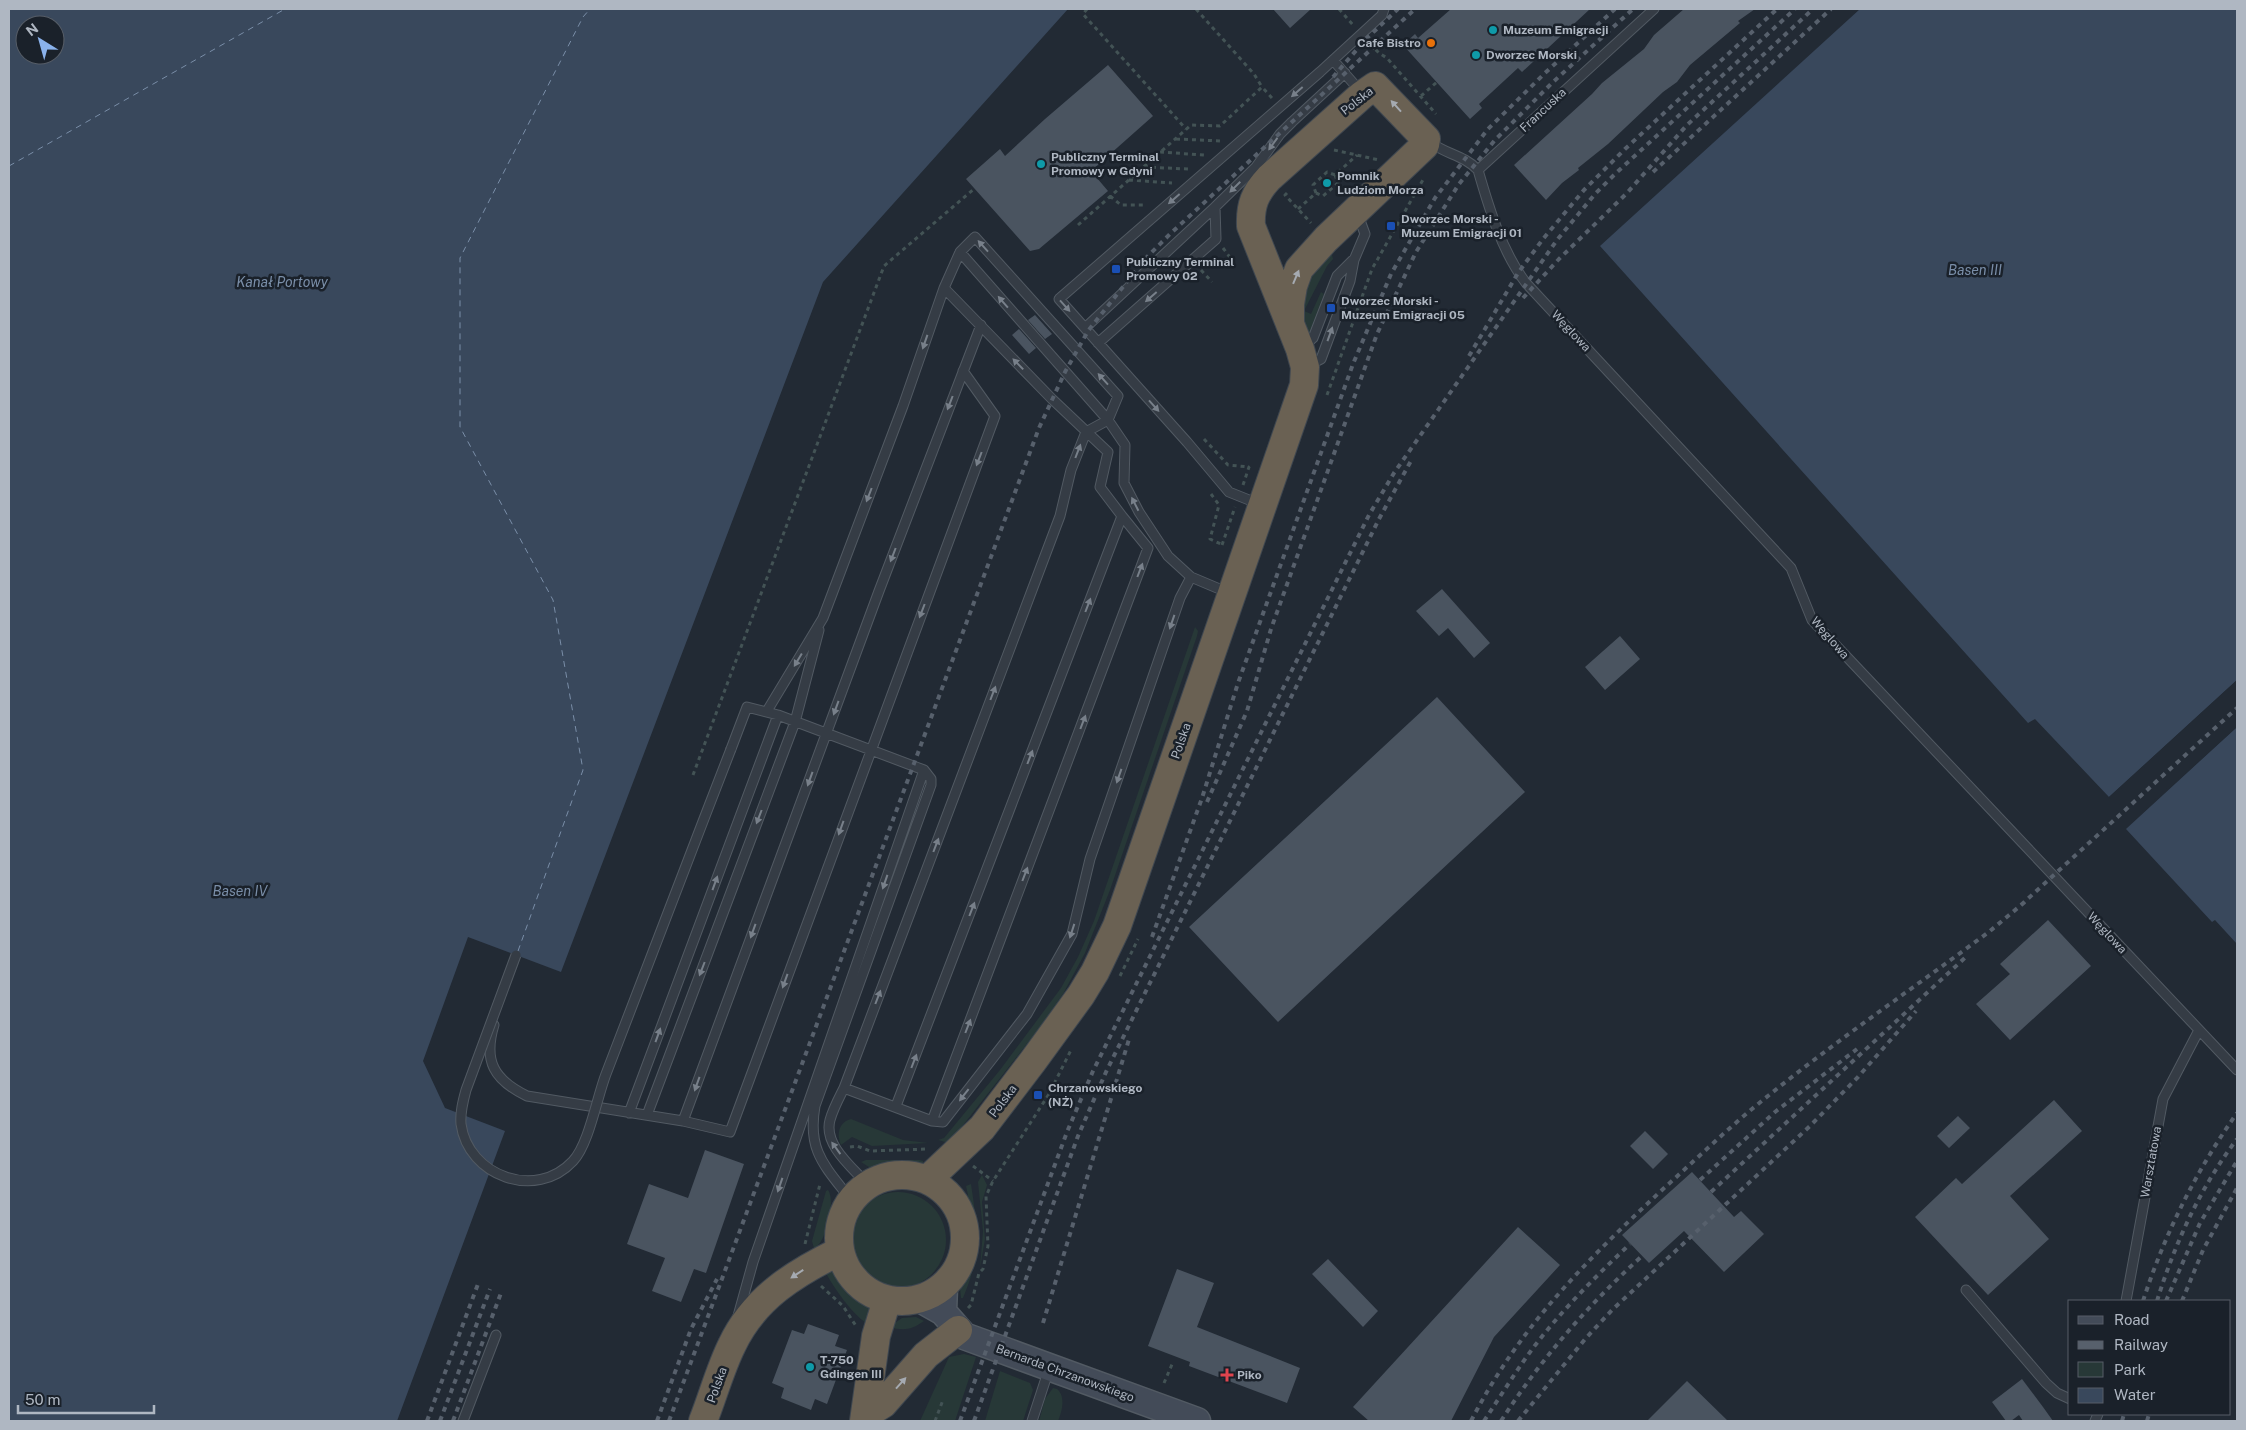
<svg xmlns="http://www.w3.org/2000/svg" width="2246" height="1430" viewBox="0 0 2246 1430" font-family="'Public Sans',sans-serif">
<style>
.green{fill:#273837}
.water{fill:#39485c;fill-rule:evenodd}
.pier{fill:#222a34}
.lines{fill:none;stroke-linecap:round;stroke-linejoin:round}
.ferry{stroke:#7a8ea8;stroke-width:1;stroke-dasharray:6 5;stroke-linecap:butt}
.building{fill:#4a5460}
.lane-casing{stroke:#525a63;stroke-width:11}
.secondary-casing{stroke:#525a63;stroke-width:29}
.highway-casing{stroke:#3f4750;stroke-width:30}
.path{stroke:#435355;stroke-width:3;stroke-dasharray:4 4;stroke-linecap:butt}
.lane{stroke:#353c45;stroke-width:9}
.secondary{stroke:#434b58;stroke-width:26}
.highway{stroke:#6a6153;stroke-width:28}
.rail{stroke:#57606c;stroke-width:4;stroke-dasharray:5 5;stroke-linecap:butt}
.lane-bridge-casing{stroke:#525a63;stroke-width:11;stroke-linecap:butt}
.lane-bridge{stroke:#353c45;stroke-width:9}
.oneway{fill:#78808a}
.oneway2{fill:#a5aab1}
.culture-dot{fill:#0f9aa8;stroke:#1a212a;stroke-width:2}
.food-dot{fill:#e8710a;stroke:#1a212a;stroke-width:2}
.transit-dot{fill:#1a4fb4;stroke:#1a212a;stroke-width:2}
.health-dot{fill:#e0444e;stroke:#1a212a;stroke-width:2}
.labels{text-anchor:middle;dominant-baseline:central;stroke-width:5;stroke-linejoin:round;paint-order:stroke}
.poi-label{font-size:12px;font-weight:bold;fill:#afb7c2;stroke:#1a212a;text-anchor:start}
.street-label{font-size:12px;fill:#afb7c2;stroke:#1a212a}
.water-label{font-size:14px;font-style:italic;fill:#7a8ea8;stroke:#1a212a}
</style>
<rect width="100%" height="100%" fill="#222a34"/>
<path class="green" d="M1331,251L1333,259L1327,266L1304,311L1311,314L1321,292L1324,294L1309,334L1306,335L1299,304L1304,280Z
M1195,627L1198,631L1197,636L1110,890L1085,953L1063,994L1037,1031L949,1143L938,1140L944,1138L1000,1070L1061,988L1078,957L1094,921Z
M851,1119L903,1140L928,1143L872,1146L852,1137L841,1145C836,1134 839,1122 851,1119Z
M866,1160H919L923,1161V1164L880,1167H869L861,1162Z
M982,1175L987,1185L982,1202L985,1239L980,1268L983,1231L978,1182Z
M971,1184C975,1211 980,1241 973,1268C971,1278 967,1288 963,1298H961L960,1288L969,1261L972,1235V1226L966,1206L968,1195L966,1186Z
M828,1190C836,1200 826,1245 814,1248L812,1241L826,1191Z
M850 1240a48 48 0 1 1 96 0a48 48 0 1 1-96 0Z
M826,1270L833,1272L849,1294L870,1308L869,1324C856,1320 831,1284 825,1271Z
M916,1317L924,1321C911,1330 904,1331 889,1327L902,1318Z
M964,1354L976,1357L955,1421H920L949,1357Z
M1000,1371L1030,1383L1033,1390L1023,1421H985Z
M1053,1388L1057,1389C1066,1396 1062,1412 1058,1421H1039L1045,1399Z"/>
<path class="water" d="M9,9H1068L823,282L561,972L468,937L423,1061L445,1108L505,1131L397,1421H9ZM25,25H55V55H25Z
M1860,9H2237V680L2109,797L2035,719L2028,723L1600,246Z
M2237,727V944L2215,920L2212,922L2126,829Z"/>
<path class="pier" d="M2237,680V683L2110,799L2109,797Z
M2237,724V727L2132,822L2131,821Z"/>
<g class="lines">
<path class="ferry" d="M9,166L285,9
M518,951L583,770L553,600L460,427V258L583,17L590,9"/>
</g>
<path class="building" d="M1273,9H1311L1290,28Z
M1451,9H1590L1522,72L1518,68L1479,104L1482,108L1470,119L1403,45L1415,34L1418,38Z
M1684,9H1755L1738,21L1740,23L1690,65L1677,82L1663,92L1608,144L1578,168L1579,170L1562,183L1546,200L1514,165L1592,94L1602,83L1644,49L1654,35Z
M1108,65L1153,116L1091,171L1108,191L1039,249L1030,251L966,179L1000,149L1005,156L1045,119Z
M1035,315L1052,334L1045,339L1028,320Z
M1019,329L1036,348L1029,354L1012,335Z
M1442,589L1490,643L1474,658L1448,628L1439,636L1416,611Z
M1620,636L1640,659L1605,690L1585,667Z
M1437,697L1525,792L1278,1022L1189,927Z
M2048,920L2091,966L2010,1040L1976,1004L2010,974L2000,964Z
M2054,1100L2082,1131L2010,1196L2049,1239L1988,1295L1915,1217L1956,1178L1962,1184Z
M1958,1116L1970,1128L1949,1148L1937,1136Z
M1645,1131L1668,1154L1653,1169L1630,1146Z
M705,1150L744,1164L706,1273L694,1269L681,1302L652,1291L665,1258L627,1244L649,1184L688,1198Z
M1692,1172L1734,1217L1741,1211L1764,1234L1724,1272L1684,1231L1649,1263L1622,1235Z
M1518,1227L1560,1265L1494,1337L1451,1421H1369L1353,1407Z
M1328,1259L1378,1311L1363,1327L1312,1274Z
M1177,1269L1214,1283L1197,1327L1300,1368L1287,1403L1189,1366L1190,1362L1148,1346Z
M808,1324L839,1335L835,1346L847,1350L827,1404L815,1399L811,1410L781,1398L784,1388L772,1383L792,1330L804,1334Z
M2022,1379L2043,1407L2053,1421H2023L2019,1415L2011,1421H2006L1992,1402Z
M1687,1381L1728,1421H1647Z"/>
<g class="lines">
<defs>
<path id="lane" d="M1333,60L1361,92
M1430,142C1445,154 1464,155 1478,170
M1478,170C1489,208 1502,252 1526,283L1791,568L1812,620L2237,1070
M1478,170L1654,9
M944,288L960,252L1108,420L1125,445L1124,483L1139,512L1168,556L1191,577L1229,593
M1085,328L1215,207L1256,167L1280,134L1292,122L1345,73
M1098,343L1216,239L1215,207
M1304,346L1313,338L1337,276L1353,260
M1307,366L1321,359L1350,281L1354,260L1365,234L1358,215
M1259,504L1229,492L1187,442L1059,299L1320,72L1382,15L1384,9
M767,711L823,618L903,406L944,288L1052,399L1108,452L1100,487L1122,516L896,1106
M731,749L747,707L778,715L924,770L931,779V785L815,1106C807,1151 825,1166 851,1200
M494,1025C483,1061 494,1080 527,1096L683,1121L879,591L981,325
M844,1088L932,1121L943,1122L1027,1014L1072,934L1090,859L1180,598L1191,577
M629,1113L778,715
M647,1115L795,722L819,630
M683,1121L730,1132L995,416L963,371
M932,1121L1148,548L1122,516
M868,1185C853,1168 823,1145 830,1120C833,1109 839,1098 844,1088L1060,516L1071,470L1086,432L1108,420L1118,396L975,237L960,252
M1966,1290L2046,1383L2057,1393L2070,1399
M2126,1301L2163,1099L2199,1030
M738,1316L753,1262L924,770
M463,1421L496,1335
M1032,1421L1049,1369
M2095,1421L2098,1414"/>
<path id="secondary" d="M920,1299L943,1312L964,1336L1197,1421
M943,1312L944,1286"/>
<path id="highway" d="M839 1238a63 63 0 1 1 126 0a63 63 0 1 1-126 0Z
M927,1180L982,1128L1033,1061L1081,995L1095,972L1117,926L1304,385L1305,367L1300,349L1251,226C1250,205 1255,193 1269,178L1362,95L1375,86L1426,139L1425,145L1326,239L1299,269L1293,286L1290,304V324
M865,1415L883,1404L926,1355L958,1330
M703,1421C713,1396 720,1369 732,1345C754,1298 795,1273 840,1251
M864,1421L876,1336L887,1300"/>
</defs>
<use href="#lane" class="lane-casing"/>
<use href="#secondary" class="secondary-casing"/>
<use href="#highway" class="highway-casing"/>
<path class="path" d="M1087,9L1083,14L1186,129
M1196,9L1254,74L1262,87
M1339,9L1353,25
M1370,44L1379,53L1387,58L1436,114
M1421,96L1437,82
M1176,139L1222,141
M1334,150L1379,160
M1160,152L1204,155
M1144,167L1188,169
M1129,180L1172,183
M1287,193L1285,195L1311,223
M1316,193L1313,185L1327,172L1335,175
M1110,196L1121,205H1144L1146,207
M1298,209L1316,193L1323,196L1338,183L1335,175L1357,155
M1078,225L1191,125L1220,126L1262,87L1272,98
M1223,248L1234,263
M1201,270L1212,282
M1327,395L1372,269L1424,178
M1204,439L1228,465L1249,467
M1243,485L1249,467L1253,464
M1211,494L1219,505L1210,539L1223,545
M1222,545L1235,507
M693,775L884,266L975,188
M1120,976L1138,939
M850,1147L857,1146L870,1151L928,1149
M973,1166L993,1181
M805,1244L820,1184
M821,1286L843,1306L856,1326
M968,1308L971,1305L979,1273L983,1269L988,1246L986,1196L993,1181L1049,1094L1071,1050
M1164,1383L1173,1362
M935,1421L943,1400"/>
<use href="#lane" class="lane"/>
<use href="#secondary" class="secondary"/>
<use href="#highway" class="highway"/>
<path class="rail" d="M1333,77L1366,39L1398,9
M1653,172L1831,9
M1523,298L1559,259L1627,193L1687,125L1813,9
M1469,356L1518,273L1543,239L1584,190L1625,149L1777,9
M1207,802L1247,711L1271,629L1377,334L1416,252L1459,184L1495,140L1552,83L1633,9
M2021,905L2237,708
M1152,937L1202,798L1238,683L1353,364L1391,274L1435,198L1488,129L1545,73L1615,9
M1700,1180L1775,1112L1857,1049
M1711,1192L1968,955
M2143,1301C2165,1233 2196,1171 2237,1113
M2157,1301C2175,1243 2200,1188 2237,1139
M2166,1301L2200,1223L2237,1161
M2182,1301L2203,1250L2237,1188
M1043,1323L1130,1036
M427,1421L478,1284
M440,1421L490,1289
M453,1421L501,1293
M657,1421L691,1329L717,1279
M669,1421L1039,428L1065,372L1088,331L1145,259L1170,234L1415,9
M960,1421L1067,1132L1093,1071L1369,515L1394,473L1557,240L1595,194L1615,174L1795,9
M974,1421L1078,1136L1106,1072L1379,519L1412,459
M1471,1421C1520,1326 1585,1262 1662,1190C1692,1163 1721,1135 1752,1109C1828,1046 1911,990 1990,931L2026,901
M1484,1421C1500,1397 1516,1371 1533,1348C1562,1310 1596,1276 1630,1244
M1501,1421C1541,1359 1587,1306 1642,1256
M1518,1421L1586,1338L1612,1310L1810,1126L1858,1077L1916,1011
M2122,1421L2124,1414
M2147,1421L2149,1414"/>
<defs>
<path id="lane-bridge" d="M516,955L466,1090C463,1101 460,1112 461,1124C468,1176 536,1201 573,1161C589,1144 597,1097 606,1074C648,965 689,857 731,749"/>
</defs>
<use href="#lane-bridge" class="lane-bridge-casing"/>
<use href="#lane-bridge" class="lane-bridge"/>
</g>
<defs><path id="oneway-solid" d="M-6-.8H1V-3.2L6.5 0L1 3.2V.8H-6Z" transform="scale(1.25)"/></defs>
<g class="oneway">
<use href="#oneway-solid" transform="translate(1297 92) rotate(139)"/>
<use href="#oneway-solid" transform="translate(1273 144) rotate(126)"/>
<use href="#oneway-solid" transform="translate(1235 187) rotate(135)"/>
<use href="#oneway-solid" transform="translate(1174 199) rotate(139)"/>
<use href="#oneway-solid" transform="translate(983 246) rotate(-132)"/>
<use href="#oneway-solid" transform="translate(1151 297) rotate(139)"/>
<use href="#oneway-solid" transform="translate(1003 302) rotate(-131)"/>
<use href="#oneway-solid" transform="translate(1065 306) rotate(48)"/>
<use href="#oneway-solid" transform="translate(1330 334) rotate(-70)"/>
<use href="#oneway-solid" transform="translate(925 342) rotate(109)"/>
<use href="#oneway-solid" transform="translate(1018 364) rotate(-134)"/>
<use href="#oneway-solid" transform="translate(1103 379) rotate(-132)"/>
<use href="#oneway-solid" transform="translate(950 403) rotate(111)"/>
<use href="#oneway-solid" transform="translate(1154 406) rotate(48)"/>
<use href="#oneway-solid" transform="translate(1078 451) rotate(-69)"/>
<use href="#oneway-solid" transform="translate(979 459) rotate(111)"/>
<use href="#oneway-solid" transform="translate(869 495) rotate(111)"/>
<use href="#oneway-solid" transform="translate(1135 504) rotate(-117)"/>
<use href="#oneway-solid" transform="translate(893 555) rotate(111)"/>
<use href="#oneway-solid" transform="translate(1140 570) rotate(-69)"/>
<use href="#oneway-solid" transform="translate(1088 605) rotate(-69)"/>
<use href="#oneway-solid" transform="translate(922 611) rotate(111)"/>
<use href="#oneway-solid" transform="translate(1172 622) rotate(109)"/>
<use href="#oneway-solid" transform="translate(798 660) rotate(121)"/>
<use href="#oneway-solid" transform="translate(993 693) rotate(-69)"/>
<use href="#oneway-solid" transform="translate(836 708) rotate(110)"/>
<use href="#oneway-solid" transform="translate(1083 722) rotate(-69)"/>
<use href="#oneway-solid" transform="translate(1030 757) rotate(-69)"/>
<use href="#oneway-solid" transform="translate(1119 776) rotate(109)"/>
<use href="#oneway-solid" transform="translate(810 779) rotate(110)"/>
<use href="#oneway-solid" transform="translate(759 817) rotate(111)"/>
<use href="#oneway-solid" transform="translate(841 828) rotate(110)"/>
<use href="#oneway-solid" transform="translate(936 845) rotate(-69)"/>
<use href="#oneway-solid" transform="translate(1025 874) rotate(-69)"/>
<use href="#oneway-solid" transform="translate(885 882) rotate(109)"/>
<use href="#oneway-solid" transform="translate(715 883) rotate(-70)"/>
<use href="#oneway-solid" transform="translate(972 909) rotate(-69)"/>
<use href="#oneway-solid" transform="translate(753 931) rotate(110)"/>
<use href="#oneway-solid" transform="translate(1072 931) rotate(108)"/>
<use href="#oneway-solid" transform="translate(702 969) rotate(111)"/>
<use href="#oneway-solid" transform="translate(785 981) rotate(110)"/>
<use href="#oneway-solid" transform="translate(878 997) rotate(-69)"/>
<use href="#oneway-solid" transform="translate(968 1026) rotate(-69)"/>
<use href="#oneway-solid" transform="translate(658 1035) rotate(-70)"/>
<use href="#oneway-solid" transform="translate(914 1061) rotate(-69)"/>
<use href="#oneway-solid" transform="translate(697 1084) rotate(110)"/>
<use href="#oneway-solid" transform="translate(964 1095) rotate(128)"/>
<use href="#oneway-solid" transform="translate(836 1148) rotate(-126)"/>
<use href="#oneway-solid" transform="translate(780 1185) rotate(109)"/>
</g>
<g class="oneway2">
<use href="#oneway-solid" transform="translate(1396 106) rotate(-132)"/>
<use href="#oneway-solid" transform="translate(1296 277) rotate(-67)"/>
<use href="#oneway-solid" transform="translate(797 1274) rotate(147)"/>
<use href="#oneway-solid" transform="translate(901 1383) rotate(-48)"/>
</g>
<g class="culture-dot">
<circle cx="1493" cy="30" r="5"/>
<circle cx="1476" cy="55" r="5"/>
<circle cx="1041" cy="164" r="5"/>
<circle cx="1327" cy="183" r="5"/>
<circle cx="810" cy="1367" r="5"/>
</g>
<circle class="food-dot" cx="1431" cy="43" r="5"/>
<g class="transit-dot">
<rect x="1386" y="221" width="10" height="10" rx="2.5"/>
<rect x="1111" y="264" width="10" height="10" rx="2.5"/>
<rect x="1326" y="303" width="10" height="10" rx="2.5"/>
<rect x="1033" y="1090" width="10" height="10" rx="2.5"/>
</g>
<path class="health-dot" d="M1224.5 1367.5h5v5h5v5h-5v5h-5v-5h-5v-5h5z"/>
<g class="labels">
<g class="poi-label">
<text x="1503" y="30">Muzeum Emigracji</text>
<text x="1421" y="43" text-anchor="end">Cafe Bistro</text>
<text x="1486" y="55">Dworzec Morski</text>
<text x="1051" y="157">Publiczny Terminal<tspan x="1051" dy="14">Promowy w Gdyni</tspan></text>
<text x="1337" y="176">Pomnik<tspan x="1337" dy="14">Ludziom Morza</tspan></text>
<text x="1401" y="219">Dworzec Morski -<tspan x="1401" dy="14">Muzeum Emigracji 01</tspan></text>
<text x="1126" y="262">Publiczny Terminal<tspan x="1126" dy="14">Promowy 02</tspan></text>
<text x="1341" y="301">Dworzec Morski -<tspan x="1341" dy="14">Muzeum Emigracji 05</tspan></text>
<text x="1048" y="1088">Chrzanowskiego<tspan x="1048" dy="14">(NŻ)</tspan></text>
<text x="820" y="1360">T-750<tspan x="820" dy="14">Gdingen III</tspan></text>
<text x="1237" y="1375">Piko</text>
</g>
<g class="street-label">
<text transform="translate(1357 101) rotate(-38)">Polska</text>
<text transform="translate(1543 110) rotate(-43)">Francuska</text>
<text transform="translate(1571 331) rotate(47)">Węglowa</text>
<text transform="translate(1830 638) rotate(49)">Węglowa</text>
<text transform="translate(1181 741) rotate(-71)">Polska</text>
<text transform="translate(2107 933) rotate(47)">Węglowa</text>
<text transform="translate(1003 1101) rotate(-53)">Polska</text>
<text transform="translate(2151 1162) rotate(-80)">Warsztatowa</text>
<text transform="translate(1065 1373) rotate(20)">Bernarda Chrzanowskiego</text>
<text transform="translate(717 1385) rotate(-70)">Polska</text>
</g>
<g class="water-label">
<text x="1975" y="270">Basen III</text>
<text x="282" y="282">Kanał Portowy</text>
<text x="240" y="891">Basen IV</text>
</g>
</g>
<rect width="2246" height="1430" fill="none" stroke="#afb7c2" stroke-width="20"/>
<rect x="2068" y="1300" width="162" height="115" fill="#1a212a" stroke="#565d67"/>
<rect x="2078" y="1316" width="25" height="8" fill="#434b58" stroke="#565d67"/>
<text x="2114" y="1325" font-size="15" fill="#afb7c2">Road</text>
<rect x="2078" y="1341" width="25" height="8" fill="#57606c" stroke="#565d67"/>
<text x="2114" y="1350" font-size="15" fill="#afb7c2">Railway</text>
<rect x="2078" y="1362" width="25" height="15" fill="#273837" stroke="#565d67"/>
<text x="2114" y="1375" font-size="15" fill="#afb7c2">Park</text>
<rect x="2078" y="1388" width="25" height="15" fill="#39485c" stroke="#565d67"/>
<text x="2114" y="1400" font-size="15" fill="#afb7c2">Water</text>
<g transform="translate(40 40) rotate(323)"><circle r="24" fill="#1a212a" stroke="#565d67"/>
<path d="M0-4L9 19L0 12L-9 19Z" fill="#8ab2ec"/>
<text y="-8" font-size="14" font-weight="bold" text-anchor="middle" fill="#afb7c2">N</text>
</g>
<path d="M18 1405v8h136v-8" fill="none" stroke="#afb7c2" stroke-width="2.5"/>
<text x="25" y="1405" font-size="15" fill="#afb7c2" stroke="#1a212a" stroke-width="4" paint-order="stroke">50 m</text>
</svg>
